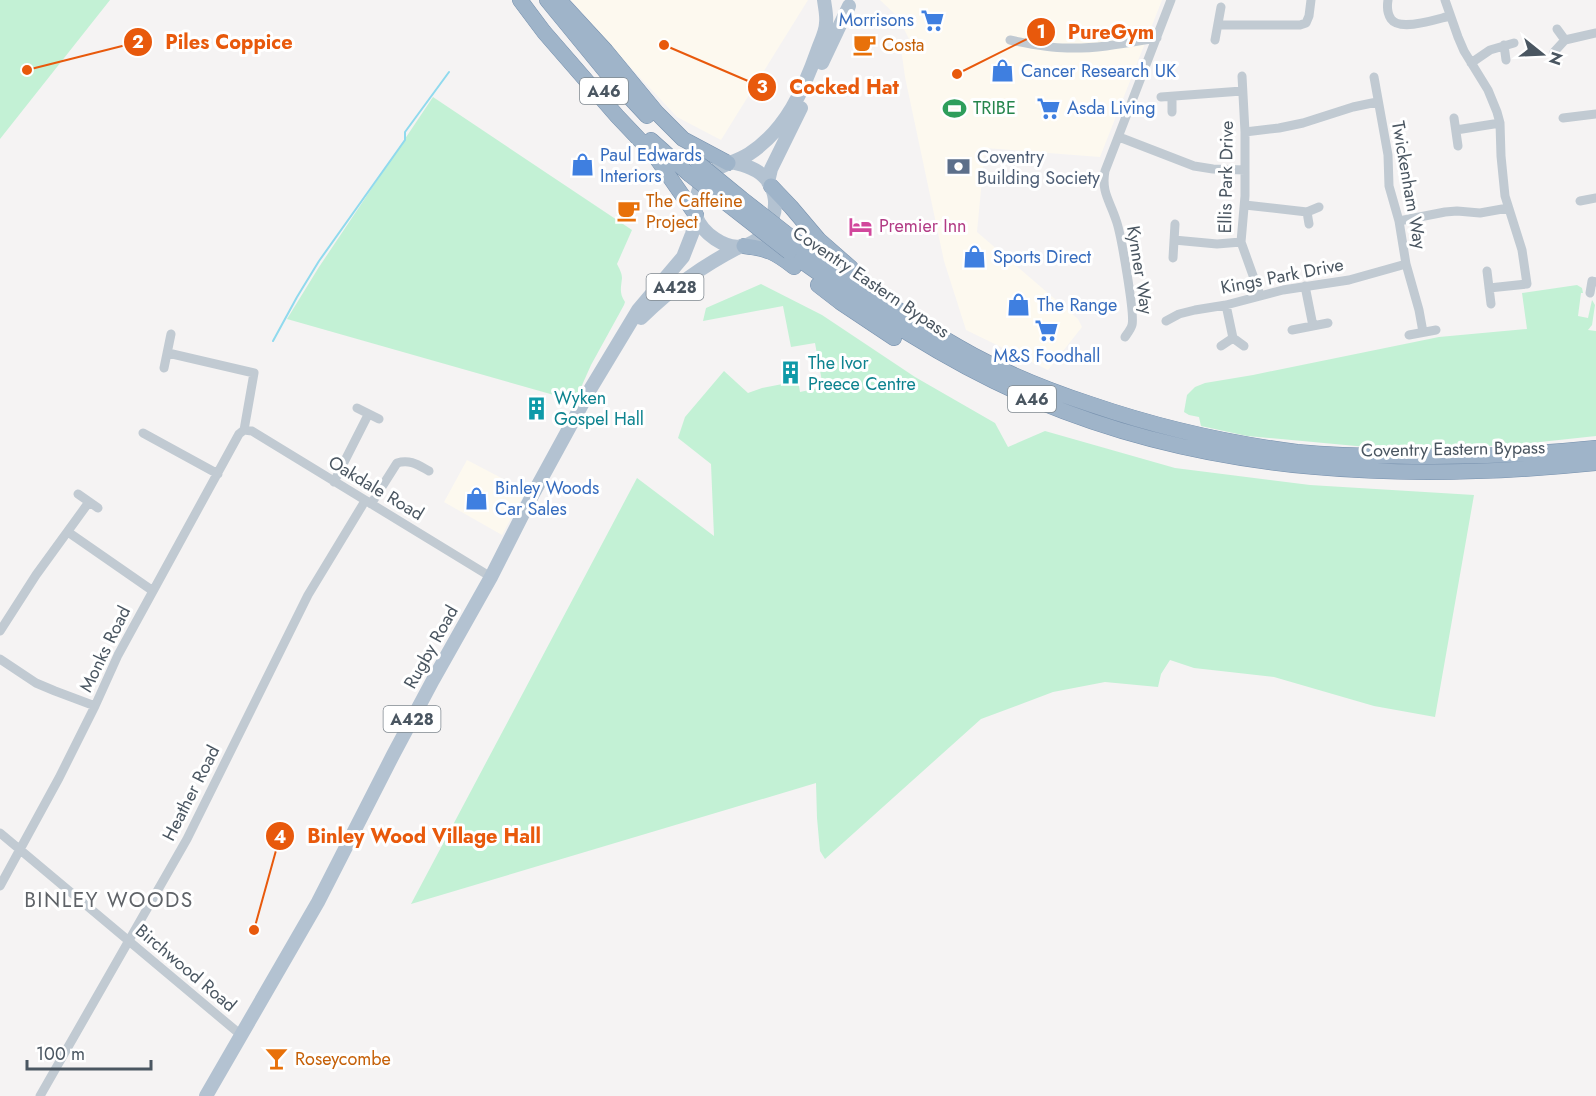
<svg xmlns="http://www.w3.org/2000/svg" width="1596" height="1096" viewBox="0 0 1596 1096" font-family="Jost,sans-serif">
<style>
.commercial{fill:#fdf9ef}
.green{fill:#c3f1d5}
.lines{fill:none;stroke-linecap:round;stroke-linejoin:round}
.stream{stroke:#90daee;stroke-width:2}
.trunk-casing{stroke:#7690ad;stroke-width:16}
.minor{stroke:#c1cad2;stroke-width:9}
.primary{stroke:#b3c2d1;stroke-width:14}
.trunk{stroke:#9fb4c9;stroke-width:15}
.trunk-bridge-casing{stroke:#7690ad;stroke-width:16;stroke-linecap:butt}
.trunk-bridge{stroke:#9fb4c9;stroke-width:15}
.labels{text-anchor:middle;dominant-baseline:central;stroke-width:6;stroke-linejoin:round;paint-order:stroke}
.shield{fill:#fff;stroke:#808990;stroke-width:1.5}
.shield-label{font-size:16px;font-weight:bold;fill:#4a5661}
.shop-label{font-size:18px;fill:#366cbe;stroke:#fff;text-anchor:start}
.food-label{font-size:18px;fill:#c56008;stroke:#fff;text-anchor:start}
.leisure-label{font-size:18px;fill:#27864d;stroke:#fff;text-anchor:start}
.service-label{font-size:18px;fill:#4e5e75;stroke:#fff;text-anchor:start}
.street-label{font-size:18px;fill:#4a5661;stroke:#fff}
.hotel-label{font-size:18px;fill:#b23c85;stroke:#fff;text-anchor:start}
.culture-label{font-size:18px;fill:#0d838f;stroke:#fff;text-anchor:start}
.quarter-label{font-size:21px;letter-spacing:1.5px;fill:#5f6368;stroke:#fff}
.leader{fill:none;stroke:#e8590c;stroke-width:2}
.callout-dot{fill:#e8590c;stroke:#fff;stroke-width:2}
.mark-label{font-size:18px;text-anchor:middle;font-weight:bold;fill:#fff}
.callout-label{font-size:20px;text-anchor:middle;font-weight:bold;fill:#e8590c;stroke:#fff;stroke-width:6;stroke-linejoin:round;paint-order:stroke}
</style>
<rect width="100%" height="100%" fill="#f5f3f3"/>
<path class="commercial" d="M571,0H808L721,140L677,117L635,72Z
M880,0H1162L1100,157L985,148L977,232L1078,319L1082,327L1048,370L966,330L944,261L905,77L900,41H910L898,17Z
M467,460L526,491L502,535L444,502Z"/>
<path class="green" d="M0,0H110L0,139Z
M433,97L632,230L617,264C619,268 622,273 622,278C621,288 619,293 625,302L624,305L591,365L575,401L287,319L319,267Z
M761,284L822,315L915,377L995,423L1008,447L1045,431L1175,468L1310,485L1474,495L1435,717L1374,706L1274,677L1194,668L1170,660L1161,674L1158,687L1105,682L1053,692L981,719L825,859L820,851L817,818L816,783L411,904L637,478L714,536L711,464L678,438L685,417L724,371L748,393L762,388L798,381L800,392L823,387L815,343L791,347L783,306L703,321L706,308Z
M1577,285L1582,288L1583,293H1581L1578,316L1588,318L1592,300L1595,305L1592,325L1588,330L1596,331V319V436L1521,444L1436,449L1367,447L1247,436L1201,426L1199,417L1189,415L1184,412L1187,395L1195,387L1205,383L1253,375L1439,337L1527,329L1522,293Z"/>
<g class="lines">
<path class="stream" d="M273,341L297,297L319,261L405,140V132L449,72"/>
<defs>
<path id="trunk" d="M520,0L544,32L617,116L655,156L696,215
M547,0L606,72L647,116
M559,0L606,51L657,113L683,139L728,163
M651,140L689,174
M771,186L791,207L819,240L851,268
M797,242C855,280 912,322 973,355C1010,375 1050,391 1090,404C1157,427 1227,443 1297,452C1329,455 1360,456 1392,456C1460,458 1528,455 1596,448
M744,246C768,249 775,252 794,267
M789,252C868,309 948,364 1038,401C1215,475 1408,482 1596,463
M818,285L840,302L894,338"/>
</defs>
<use href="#trunk" class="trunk-casing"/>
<path class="minor" d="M1388,0C1387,6 1387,13 1391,19C1400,32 1437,19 1450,16
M1445,0L1458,37L1464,51L1488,90L1497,112L1500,123L1501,156L1505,196L1522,250L1527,284L1489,288
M1219,25H1300L1306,23L1309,16L1311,0
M1010,40C1029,44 1048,48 1067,48C1097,49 1127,43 1157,38
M1215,40L1221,7
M1565,40L1596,33
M1504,45L1506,60
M1554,52L1565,40L1557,29
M1471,63L1490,50L1514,43
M1242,76L1245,132V196L1241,242L1260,295
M1374,77L1388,155L1389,186L1399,221L1406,264L1419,310L1423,332
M1161,97L1242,91
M1172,97V112
M1454,118L1458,146
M1563,118L1596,114
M1456,130L1500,123
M1245,132L1279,128L1303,123L1353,107L1377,102
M1119,137L1194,166L1213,169L1245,170
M1580,201L1596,198
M1245,205L1307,212L1319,207
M1307,212L1309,224
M1399,221L1445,212L1457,211L1480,213L1508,208
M1174,240L1217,244L1241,242
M1173,258L1175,224
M1487,271L1491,304
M1305,286L1313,326
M1590,293L1592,281L1596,282
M1226,305L1233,338
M1166,321L1179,314L1195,310L1226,305L1283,290L1349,280L1406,264
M1292,330L1328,323
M1409,335L1436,330
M1125,337C1127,334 1131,329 1132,325C1135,315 1121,233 1116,220C1110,201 1101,192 1105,171L1171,0
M1221,346L1233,338L1244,346
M168,353L254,373L244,430
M164,368L171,334
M357,408L379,419
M244,430L252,431L491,577
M143,433L218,474
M334,482L368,415
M78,494L98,508
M371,504L397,463C410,459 418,465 429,471
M68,532L153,591
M0,631L36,575L89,502
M0,659L36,683L55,691L95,706
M0,833L241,1035
M0,886L59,778L95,706L118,655L239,434L244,430
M40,1096L187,839L308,595L365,501"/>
<path class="primary" d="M822,63L849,6
M731,162C744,165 759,169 767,180C785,203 771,239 743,246C725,250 702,233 696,216C694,209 696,197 699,189C711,164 730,166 749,154C786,130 804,89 818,49C821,41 826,31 826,23C827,16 825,8 824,0
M768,182L771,169L801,108
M641,318C673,287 702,266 741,246
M206,1096L318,902L393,755L433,680L491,577L532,496L591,388L638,310L683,257L692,234L697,217"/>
<use href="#trunk" class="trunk"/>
<defs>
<path id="trunk-bridge" d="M698,163L742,199L797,242
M689,174L789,252"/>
</defs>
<use href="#trunk-bridge" class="trunk-bridge-casing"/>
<use href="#trunk-bridge" class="trunk-bridge"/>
</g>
<defs>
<symbol id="supermarket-bare" viewBox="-9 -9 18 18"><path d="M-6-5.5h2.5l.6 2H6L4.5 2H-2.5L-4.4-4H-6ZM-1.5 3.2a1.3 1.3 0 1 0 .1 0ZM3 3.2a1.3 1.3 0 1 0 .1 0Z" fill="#3f7fe0" stroke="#fff" stroke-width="2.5" paint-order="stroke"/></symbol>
<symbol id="cafe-bare" viewBox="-9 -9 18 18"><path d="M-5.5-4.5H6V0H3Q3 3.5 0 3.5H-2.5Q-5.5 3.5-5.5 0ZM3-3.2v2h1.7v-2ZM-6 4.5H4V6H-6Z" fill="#e8710a" stroke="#fff" stroke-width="2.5" paint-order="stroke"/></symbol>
<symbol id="shop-bare" viewBox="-9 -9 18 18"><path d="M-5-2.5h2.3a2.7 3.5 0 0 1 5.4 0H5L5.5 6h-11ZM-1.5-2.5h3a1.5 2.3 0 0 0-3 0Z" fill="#3f7fe0" stroke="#fff" stroke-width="2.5" paint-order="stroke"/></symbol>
<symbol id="stadium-bare" viewBox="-9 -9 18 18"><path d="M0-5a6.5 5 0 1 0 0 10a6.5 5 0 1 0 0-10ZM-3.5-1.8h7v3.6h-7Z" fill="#2e9e5b" stroke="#fff" stroke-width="2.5" paint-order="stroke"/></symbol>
<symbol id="bank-bare" viewBox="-9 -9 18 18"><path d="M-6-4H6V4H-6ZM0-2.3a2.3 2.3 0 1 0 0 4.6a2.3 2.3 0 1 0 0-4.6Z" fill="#5c6f8a" stroke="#fff" stroke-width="2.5" paint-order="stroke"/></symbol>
<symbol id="hotel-bare" viewBox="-9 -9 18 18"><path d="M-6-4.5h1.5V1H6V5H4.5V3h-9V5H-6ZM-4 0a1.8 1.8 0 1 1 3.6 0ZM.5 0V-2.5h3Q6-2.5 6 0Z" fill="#d1479c" stroke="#fff" stroke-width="2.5" paint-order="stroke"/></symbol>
<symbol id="building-bare" viewBox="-9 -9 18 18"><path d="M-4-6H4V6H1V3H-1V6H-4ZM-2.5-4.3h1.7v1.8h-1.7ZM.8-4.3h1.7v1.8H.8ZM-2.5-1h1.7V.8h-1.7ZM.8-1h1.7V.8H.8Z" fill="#0f9aa8" stroke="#fff" stroke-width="2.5" paint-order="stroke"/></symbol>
<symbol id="bar-bare" viewBox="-9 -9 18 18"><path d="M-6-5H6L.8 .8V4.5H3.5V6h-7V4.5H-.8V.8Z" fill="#e8710a" stroke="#fff" stroke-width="2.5" paint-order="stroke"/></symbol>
</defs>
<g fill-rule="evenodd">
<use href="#supermarket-bare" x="916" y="4" width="33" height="33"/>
<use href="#cafe-bare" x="848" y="28" width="33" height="33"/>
<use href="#shop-bare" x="986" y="54" width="33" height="33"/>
<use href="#stadium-bare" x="938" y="92" width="33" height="33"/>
<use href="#supermarket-bare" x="1032" y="92" width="33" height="33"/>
<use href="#shop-bare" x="566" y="148" width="33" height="33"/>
<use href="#bank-bare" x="942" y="150" width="33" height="33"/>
<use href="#cafe-bare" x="612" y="194" width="33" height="33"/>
<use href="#hotel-bare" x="844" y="210" width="33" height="33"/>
<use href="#shop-bare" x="958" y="240" width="33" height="33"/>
<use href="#shop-bare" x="1002" y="288" width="33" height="33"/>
<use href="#supermarket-bare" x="1030" y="314" width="33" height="33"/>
<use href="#building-bare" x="774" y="356" width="33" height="33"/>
<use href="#building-bare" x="520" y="392" width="33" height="33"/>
<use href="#shop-bare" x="460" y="482" width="33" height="33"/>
<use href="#bar-bare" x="260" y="1042" width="33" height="33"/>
</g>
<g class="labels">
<g class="shield">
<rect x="580" y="78" width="48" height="26" rx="4.5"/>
<rect x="646.5" y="274" width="57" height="26" rx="4.5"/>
<rect x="1008" y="386" width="48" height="26" rx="4.5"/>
<rect x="383.5" y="706" width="57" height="26" rx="4.5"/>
</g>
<g class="shield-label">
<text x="604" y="91">A46</text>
<text x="675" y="287">A428</text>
<text x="1032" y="399">A46</text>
<text x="412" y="719">A428</text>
</g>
<g class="shop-label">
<text x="914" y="20" text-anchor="end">Morrisons</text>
<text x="1021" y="71">Cancer Research UK</text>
<text x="1067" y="108">Asda Living</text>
<text x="600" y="155">Paul Edwards<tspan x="600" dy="21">Interiors</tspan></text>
<text x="993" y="257">Sports Direct</text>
<text x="1037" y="305">The Range</text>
<text x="1047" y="356" text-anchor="middle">M&amp;S Foodhall</text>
<text x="495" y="488">Binley Woods<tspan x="495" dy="21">Car Sales</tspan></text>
</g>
<g class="food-label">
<text x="882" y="45">Costa</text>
<text x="646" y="201">The Caffeine<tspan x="646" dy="21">Project</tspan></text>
<text x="295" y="1059">Roseycombe</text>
</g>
<g class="leisure-label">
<text x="973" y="108">TRIBE</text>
</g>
<g class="service-label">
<text x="977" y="157">Coventry<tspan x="977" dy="21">Building Society</tspan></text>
</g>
<g class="street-label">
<text transform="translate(1226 177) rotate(-89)">Ellis Park Drive</text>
<text transform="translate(1409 185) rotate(80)">Twickenham Way</text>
<text transform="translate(1140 270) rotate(81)">Kynner Way</text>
<text transform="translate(1282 276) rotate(-11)">Kings Park Drive</text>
<text transform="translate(871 282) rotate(34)">Coventry Eastern Bypass</text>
<text transform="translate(1453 449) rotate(-1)">Coventry Eastern Bypass</text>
<text transform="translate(376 488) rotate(31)">Oakdale Road</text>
<text transform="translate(431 647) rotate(-61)">Rugby Road</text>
<text transform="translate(105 649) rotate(-64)">Monks Road</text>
<text transform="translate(191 793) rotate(-63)">Heather Road</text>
<text transform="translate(186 968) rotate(40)">Birchwood Road</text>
</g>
<g class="hotel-label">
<text x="879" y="226">Premier Inn</text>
</g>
<g class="culture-label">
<text x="808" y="363">The Ivor<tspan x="808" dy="21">Preece Centre</tspan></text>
<text x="554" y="398">Wyken<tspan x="554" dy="21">Gospel Hall</tspan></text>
</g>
<g class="quarter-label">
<text x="109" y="900">BINLEY WOODS</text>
</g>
</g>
<path class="leader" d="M957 74L1041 32M27 70L138 42M664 45L762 87M254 930L280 836"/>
<g class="callout-dot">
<circle cx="957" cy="74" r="6"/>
<circle cx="27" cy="70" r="6"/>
<circle cx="664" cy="45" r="6"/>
<circle cx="254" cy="930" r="6"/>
<circle cx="1041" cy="32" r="15"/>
<circle cx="138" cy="42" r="15"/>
<circle cx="762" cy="87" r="15"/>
<circle cx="280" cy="836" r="15"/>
</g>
<g class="mark-label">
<text x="1041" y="38">1</text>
<text x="138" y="48">2</text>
<text x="762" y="93">3</text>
<text x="280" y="843">4</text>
</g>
<g class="callout-label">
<text x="1111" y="39">PureGym</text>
<text x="229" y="49">Piles Coppice</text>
<text x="844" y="94">Cocked Hat</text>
<text x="424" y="843">Binley Wood Village Hall</text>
</g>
<g transform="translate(1542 54) rotate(108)" stroke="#ffffff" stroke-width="4.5" paint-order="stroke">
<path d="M0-4.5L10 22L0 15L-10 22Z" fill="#4a5661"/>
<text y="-9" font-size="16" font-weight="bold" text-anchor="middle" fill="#4a5661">N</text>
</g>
<path d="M27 1060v9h124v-9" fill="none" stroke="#4a5661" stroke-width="3"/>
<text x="36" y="1060" font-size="18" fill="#4a5661" stroke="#ffffff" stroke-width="4.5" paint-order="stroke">100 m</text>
</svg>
